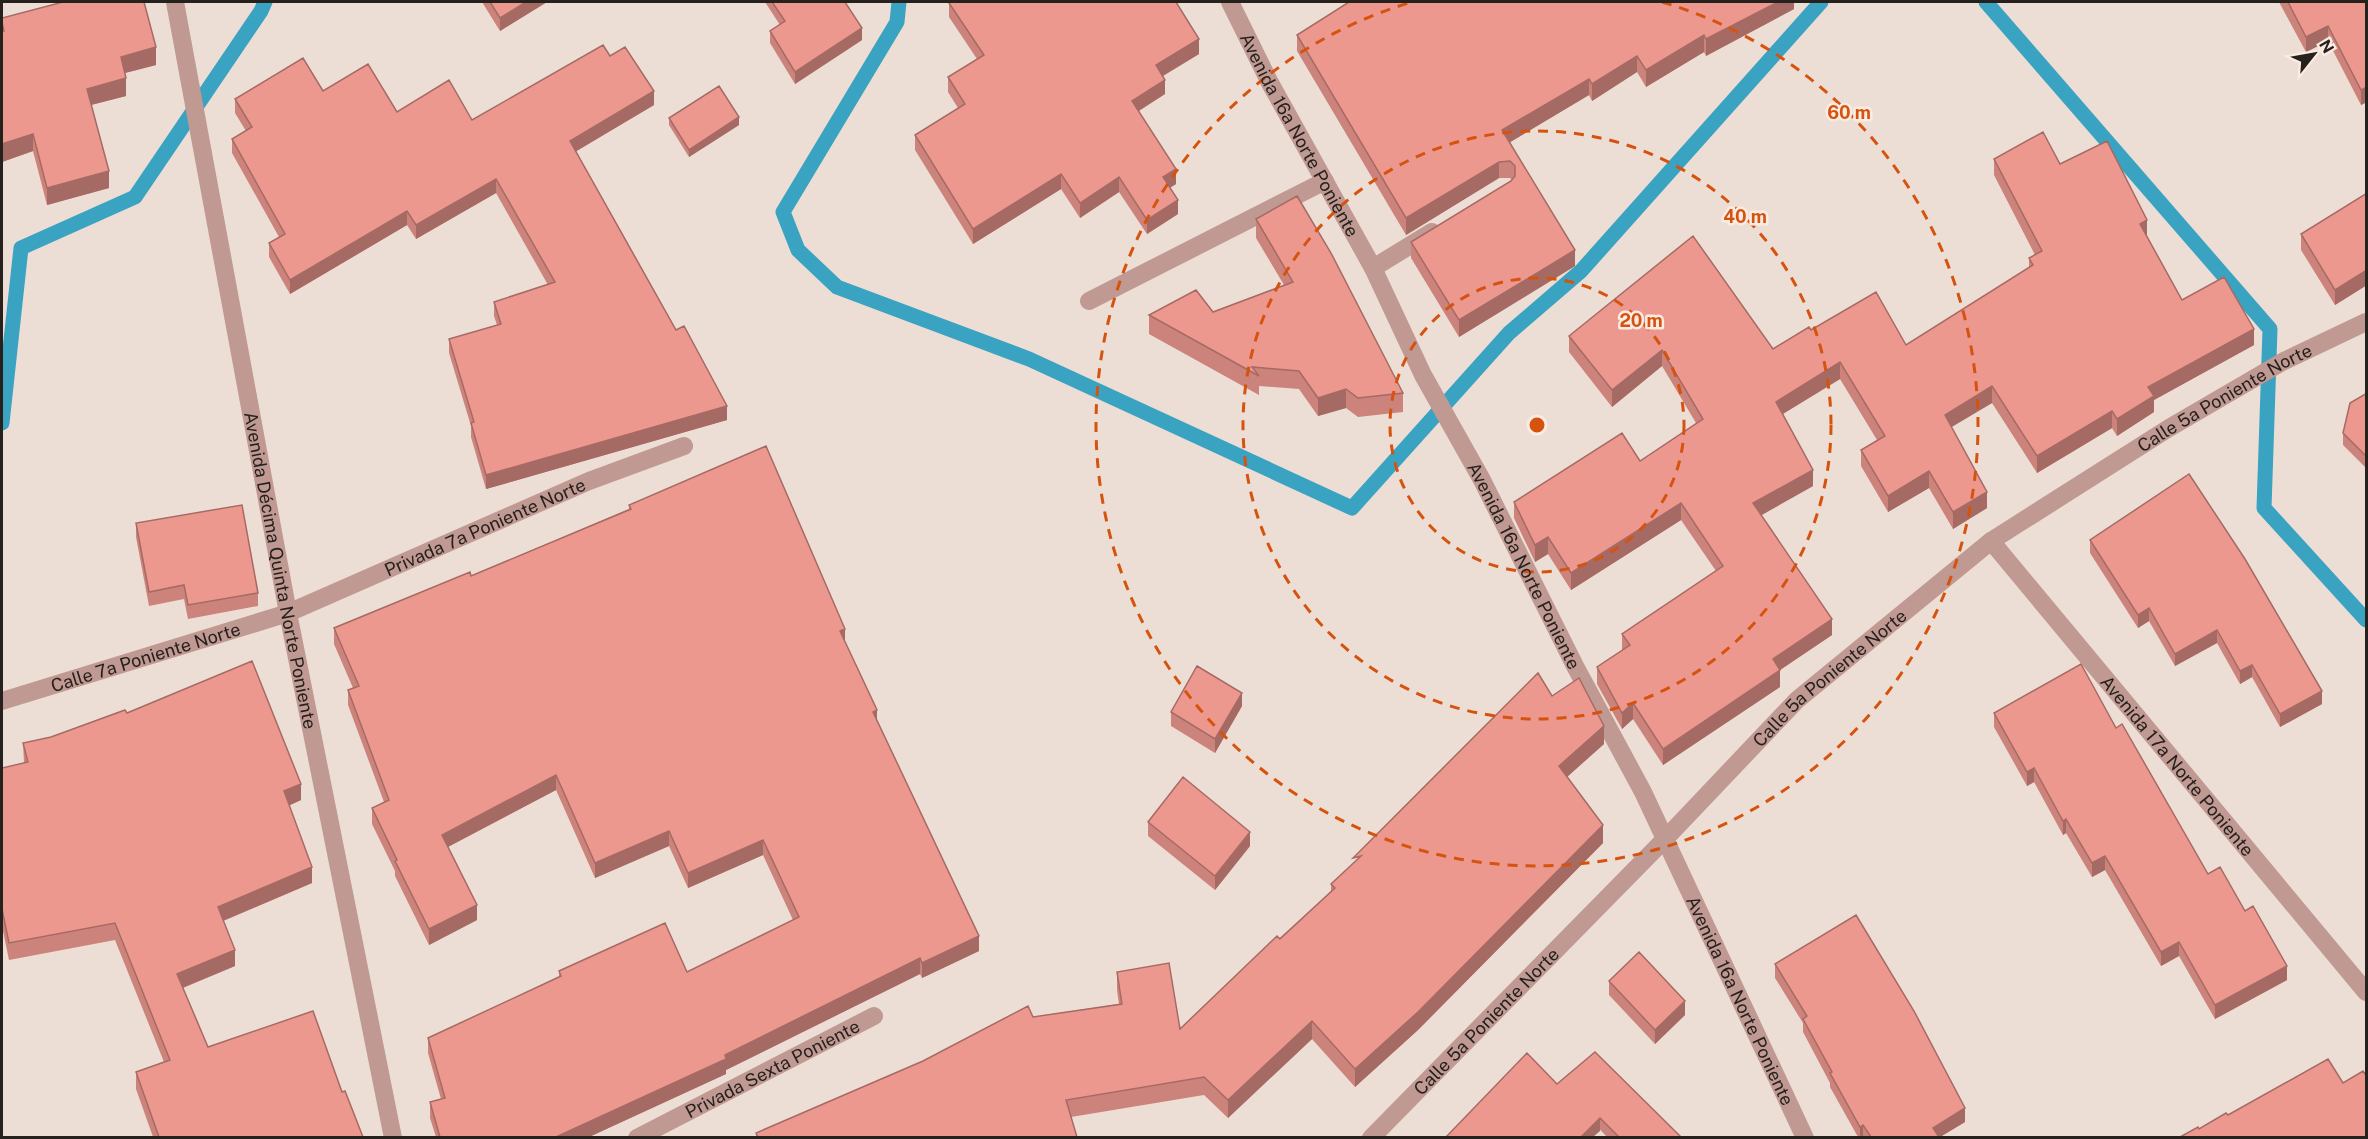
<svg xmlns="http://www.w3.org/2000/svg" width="2368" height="1139" viewBox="0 0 2368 1139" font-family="'Public Sans',sans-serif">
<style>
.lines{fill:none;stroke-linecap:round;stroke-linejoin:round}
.stream{stroke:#3aa3c2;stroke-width:15}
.minor{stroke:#bf9992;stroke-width:18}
.wall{fill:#cc837b}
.shaded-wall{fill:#a66a64}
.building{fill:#ed988f;stroke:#a66a64;stroke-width:1.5}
.ring{fill:none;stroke:#d5530e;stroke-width:3;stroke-dasharray:10 8}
.labels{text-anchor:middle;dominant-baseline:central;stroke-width:5;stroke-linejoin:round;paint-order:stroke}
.street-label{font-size:18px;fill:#26211d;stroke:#fbebe2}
.centre{fill:#d5530e;stroke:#fbebe2;stroke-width:3}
.ring-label{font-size:18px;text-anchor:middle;font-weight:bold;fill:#d5530e;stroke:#fbebe2;stroke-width:5;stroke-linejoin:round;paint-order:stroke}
</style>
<rect width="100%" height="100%" fill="#edded5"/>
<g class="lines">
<path class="stream" d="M899,2L897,22L783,212L798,250L837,287L1029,359L1352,508L1509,333L1581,271L1821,2
M1986,2L2270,329L2264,508L2366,620
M2,423L21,248L135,197L261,11L265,2"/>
<g class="minor">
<path id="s1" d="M175,2L288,613L393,1138"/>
<path id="s2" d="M1230,2L1270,83L1373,268L1423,375L1482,480L1575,666L1643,792L1805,1138"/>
<path d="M1373,268L1432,232"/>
<path d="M1089,301L1325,181"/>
<path id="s3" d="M1991,541L2366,992"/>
<path id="s4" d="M2,701L288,613L589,481L684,446"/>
<path id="s5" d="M637,1138L874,1016"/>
<path id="s6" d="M1371,1138L1665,839L1797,700L1991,541L2169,428L2284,361L2366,322"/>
</g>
</g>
<path class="wall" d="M482,2H547L500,31Z
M765,2H845L862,40L795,84L770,43V31L780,25Z
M1794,2V9L1706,56L1704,52L1646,87L1637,72L1592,101L1589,95L1510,142L1575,266L1459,337L1411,258V242L1512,180L1510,178H1499L1406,235L1297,51V35Z
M2279,2H2367V102L2361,105L2328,41L2306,52Z
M949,3L1199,54L1163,76L1165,94L1139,111L1176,184L1170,188L1178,214L1147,234L1119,192L1080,218L1061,189L973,244L915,150V135L958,108L948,92V77L977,59L949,17Z
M2,18L156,65L125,73L126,96L91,105L109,188L47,205L33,151L2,162Z
M610,56L654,105L576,151L727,420L486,489L471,437V426L449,353V339L497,325L494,316V302L548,285L496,193L416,239L407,225L290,294L269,257V243L279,237L232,153V139L246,131L235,113V99L323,91L397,112L472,120Z
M669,118L739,125L689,157L669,125Z
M1994,159L2060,164L2147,236L2182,300L2254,345L2154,400V412L2117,436L2112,428L2037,473L1992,403L1951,427L1987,508L1953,529L1929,488L1888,512L1861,466V450L1877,440L1840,379L1783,414L1813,486L1761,515L1832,635L1780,670V687L1663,765L1633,719L1622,729L1597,684V667L1622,651V634L1716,571L1681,520L1571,590L1548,554L1535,562L1514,518V502L1640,461L1696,423L1662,366L1612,407L1569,352V336L1773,349L1811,330L1906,345L2029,268V258L2035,255L1994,175Z
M2367,193V285L2335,305L2301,250V234Z
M1256,219L1403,393V412L1358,417L1346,408L1318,416L1299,389L1259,386V395L1149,334V315L1213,312L1284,285L1256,238Z
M2367,393V469L2343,445V433Z
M629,505L845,642L877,722L979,951L922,978L920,974L726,1070V1074L589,1137H436L430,1118V1102L441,1099L428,1053V1038L559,977V971L687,972L793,920L763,855L688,888L669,846L595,878L556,790L448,847L477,920L429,945L395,876V871L372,824V808L384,802L348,705V690L353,688L334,644V628L471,576L629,509Z
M136,523L258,593V606L188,619L184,599L149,606L136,537Z
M2090,540L2322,704L2280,727L2252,677L2240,684L2217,643L2175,666L2149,621L2138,628L2090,553Z
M1552,696L1604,744L1567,777L1603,843L1418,1030L1355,1087L1312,1039L1228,1118L1204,1095L1071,1117L1077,1137H756V1133L1033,1017L1119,1004L1117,990V972L1180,1029L1331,891V884Z
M1242,706L1215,753L1171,726V712Z
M127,713L301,800L289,805L312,883L223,921L235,966L183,988L208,1047L342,1092L363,1137H153L136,1089V1072L164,1062L115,940L9,960L2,926V768L24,763L23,743L51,737Z
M1994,713L2116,728L2208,874L2245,911L2287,980L2215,1019L2179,956L2161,966L2105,870L2092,877L2066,833L2063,835L2034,782L2027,786L1994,727Z
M1148,822L1250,846L1215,890L1148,836Z
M1775,964L1965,1122L1940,1137H1858L1830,1087V1083L1803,1032V1023L1775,978Z
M1609,981L1685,1015L1655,1044L1609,995Z
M1557,1084L1680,1137H1607Z"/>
<path class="shaded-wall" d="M526,2H547L500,31V18Z
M1778,2H1794V9L1706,56V39Z
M2328,26V41L2306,52V37Z
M862,28V40L795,84V72Z
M1704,35V52L1646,87V70Z
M1199,39V54L1156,80V65Z
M156,47V65L121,74V57Z
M1637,56V72L1592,101V84Z
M126,78V96L87,106V89Z
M1589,79V95L1502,147V130Z
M1165,80V94L1132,115V101Z
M2367,87V102L2361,105V90Z
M654,91V105L570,155V141Z
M739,117V125L689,157V150Z
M33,134V151L2,162V144Z
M1499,162V178L1406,235V218Z
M1176,169V184L1163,192V177Z
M109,171V188L47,205V188Z
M1061,174V189L973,244V229Z
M1119,177V192L1080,218V203Z
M496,179V193L416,239V225Z
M1178,200V214L1147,234V220Z
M407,211V225L290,294V280Z
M2147,220V236L2140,240V224Z
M1575,250V266L1459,337V320Z
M2367,270V285L2335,305V290Z
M2254,329V345L2154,400V412L2117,436V419L2148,387Z
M1662,350V366L1612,407V390Z
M1840,362V379L1776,418V402Z
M1992,386V403L1945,431V415Z
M1346,389V408L1318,416V398Z
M727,406V420L486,489V475Z
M2112,411V428L2037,473V456Z
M1813,470V486L1753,520V503Z
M1929,471V488L1888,512V496Z
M1987,492V508L1953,529V512Z
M1681,503V520L1571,590V573Z
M1548,537V554L1535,562V545Z
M2149,608V621L2138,628V615Z
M1832,619V635L1780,670V687L1663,765V749L1773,659Z
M845,629V644L840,631Z
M2217,630V643L2175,666V654Z
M2252,665V677L2240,684V671Z
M2322,691V704L2280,727V714Z
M1242,693V706L1215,753V739Z
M1633,703V719L1622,729V713Z
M877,710V725L873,712Z
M1604,726V744L1559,784V766Z
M2034,768V782L2027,786V772Z
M556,775V790L442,850V835Z
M301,784V800L284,808V791Z
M2066,819V833L2063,835V821Z
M1603,825V843L1418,1030L1355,1087V1069Z
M669,831V846L595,878V863Z
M1250,832V846L1215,890V876Z
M763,840V855L688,888V873Z
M2105,856V870L2092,877V863Z
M312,867V883L218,923V907Z
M477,905V920L429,945V929Z
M979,936V951L922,978V963Z
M2179,942V956L2161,966V952Z
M235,950V966L177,990V974Z
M920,958V974L726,1070V1074L589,1137H556L725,1055Z
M2287,966V980L2215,1019V1005Z
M1685,1001V1015L1655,1044V1030Z
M1312,1021V1039L1228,1118V1100Z
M1965,1108V1122L1940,1137H1933V1128Z
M1600,1118V1131L1593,1137H1581Z
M1863,1125V1137H1860V1127Z"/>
<path class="building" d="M63,2H144L156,47L121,57L126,78L87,89L109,171L47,188L33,134L2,144V31H4L2,22V18Z
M490,2H526L500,18Z
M772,2H845L862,28L795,72L770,31L785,21Z
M951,2H1176L1199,39L1156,65L1165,80L1132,101L1176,169L1163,177L1178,200L1147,220L1119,177L1080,203L1061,174L973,229L915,135L965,104L948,77L984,55L949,3Z
M1349,2H1778L1706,39L1704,35L1646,70L1637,56L1592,84L1589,79L1502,130L1575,250L1459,320L1411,242L1511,181L1515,176V166L1510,161L1499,162L1406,218L1297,35Z
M2288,2H2367V87L2361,90L2328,26L2306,37Z
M603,45L610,56L625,47L654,91L570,141L676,330L684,326L727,406L486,475L471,423L474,422L449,339L501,324L494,302L555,282L496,179L416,225L407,211L290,280L269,243L285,234L232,139L252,127L235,99L303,58L323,91L368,64L397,112L449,80L472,120Z
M719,86L739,117L689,150L669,118Z
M2043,132L2060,164L2107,141L2147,220L2140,224L2182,300L2224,277L2254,329L2148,387L2154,396L2117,419L2112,411L2037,456L1992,386L1945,415L1987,492L1953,512L1929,471L1888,496L1861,450L1885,436L1840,362L1776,402L1813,470L1753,503L1832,619L1773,659L1780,670L1663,749L1633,703L1622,713L1597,667L1630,645L1622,634L1723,566L1681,503L1571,573L1548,537L1535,545L1514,502L1622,433L1640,461L1703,419L1662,350L1612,390L1569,336L1693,236L1773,349L1809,327L1811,330L1876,292L1906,345L2033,265L2029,258L2042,251L1994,159Z
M2367,193V270L2335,290L2301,234Z
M1297,196L1331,253L1403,393L1358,398L1346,389L1318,398L1299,371L1252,367L1259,376L1149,315L1196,290L1213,312L1293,282L1256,219Z
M2367,393V457L2343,433L2350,403Z
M766,446L845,629L840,631L877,710L873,712L979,936L922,963L920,958L725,1055L726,1059L556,1137H440L430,1102L445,1098L428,1038L561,976L559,971L665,923L687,972L799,917L763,840L688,873L669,831L595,863L556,775L442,835L477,905L429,929L395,861L397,860L372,808L389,800L348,690L359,686L334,628L470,572L471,576L631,509L629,505Z
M2189,474L2245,559L2322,691L2280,714L2252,665L2240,671L2217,630L2175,654L2149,608L2138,615L2090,540Z
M242,505L258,593L188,605L184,585L149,592L136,523Z
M252,661L301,784L284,791L312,867L218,907L235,950L177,974L208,1047L313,1011L342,1092L345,1091L363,1137H159L136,1072L170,1060L115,923L9,943L2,909V768L28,762L23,743L51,737L125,710L127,713Z
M2081,664L2116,728L2122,724L2208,874L2220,867L2245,911L2253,906L2287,966L2215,1005L2179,942L2161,952L2105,856L2092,863L2066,819L2063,821L2034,768L2027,772L1994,713Z
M1197,666L1242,693L1215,739L1171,712Z
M1538,673L1552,696L1579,678L1604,726L1559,766L1603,825L1418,1012L1355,1069L1312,1021L1228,1100L1204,1077L1066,1100L1077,1137H758L756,1133L923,1061L1028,1006L1033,1017L1122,1004L1117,972L1169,963L1180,1029L1277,936L1280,939L1335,888L1331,884L1361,856L1353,858Z
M1183,777L1250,832L1215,876L1148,822Z
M1856,915L1914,1011L1965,1108L1933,1128L1939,1137H1871L1863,1125L1860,1127L1830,1073L1832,1072L1803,1019L1807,1016L1775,964Z
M1639,952L1685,1001L1655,1030L1609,981Z
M1595,1052L1680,1136L1679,1137H1619L1600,1118L1581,1137H1446L1527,1053L1557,1084Z
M2328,1059L2343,1083L2363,1071L2367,1077V1137H2180L2198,1127L2199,1129L2226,1113L2228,1115Z"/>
<g class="ring">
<circle cx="1537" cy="425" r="147"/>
<circle cx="1537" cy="425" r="294"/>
<path d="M1662 2A441 441 0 1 1 1412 2"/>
</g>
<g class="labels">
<g class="street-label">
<text stroke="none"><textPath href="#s2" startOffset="150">Avenida 16a Norte Poniente</textPath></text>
<text stroke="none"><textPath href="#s6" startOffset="1136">Calle 5a Poniente Norte</textPath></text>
<text stroke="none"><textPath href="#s4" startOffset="514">Privada 7a Poniente Norte</textPath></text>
<text stroke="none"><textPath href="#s2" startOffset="636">Avenida 16a Norte Poniente</textPath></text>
<text stroke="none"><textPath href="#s1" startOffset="578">Avenida Décima Quinta Norte Poniente</textPath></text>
<text stroke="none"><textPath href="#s4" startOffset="150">Calle 7a Poniente Norte</textPath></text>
<text stroke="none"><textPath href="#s6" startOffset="650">Calle 5a Poniente Norte</textPath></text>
<text stroke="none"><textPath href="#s3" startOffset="292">Avenida 17a Norte Poniente</textPath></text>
<text stroke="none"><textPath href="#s2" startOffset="1122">Avenida 16a Norte Poniente</textPath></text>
<text stroke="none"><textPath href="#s6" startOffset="164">Calle 5a Poniente Norte</textPath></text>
<text stroke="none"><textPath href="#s5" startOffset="152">Privada Sexta Poniente</textPath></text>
</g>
</g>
<circle cx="1537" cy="425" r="9" class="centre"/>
<g class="ring-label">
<text x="1849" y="119">60 m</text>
<text x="1745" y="223">40 m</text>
<text x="1641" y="327">20 m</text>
</g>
<rect width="2368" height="1139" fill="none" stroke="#26211d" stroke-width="6"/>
<g transform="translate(2314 54) rotate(59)" stroke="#fbebe2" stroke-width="4.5" paint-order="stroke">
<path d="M0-4.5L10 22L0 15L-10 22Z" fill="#26211d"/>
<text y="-9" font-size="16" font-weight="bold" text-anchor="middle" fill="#26211d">N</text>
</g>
</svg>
